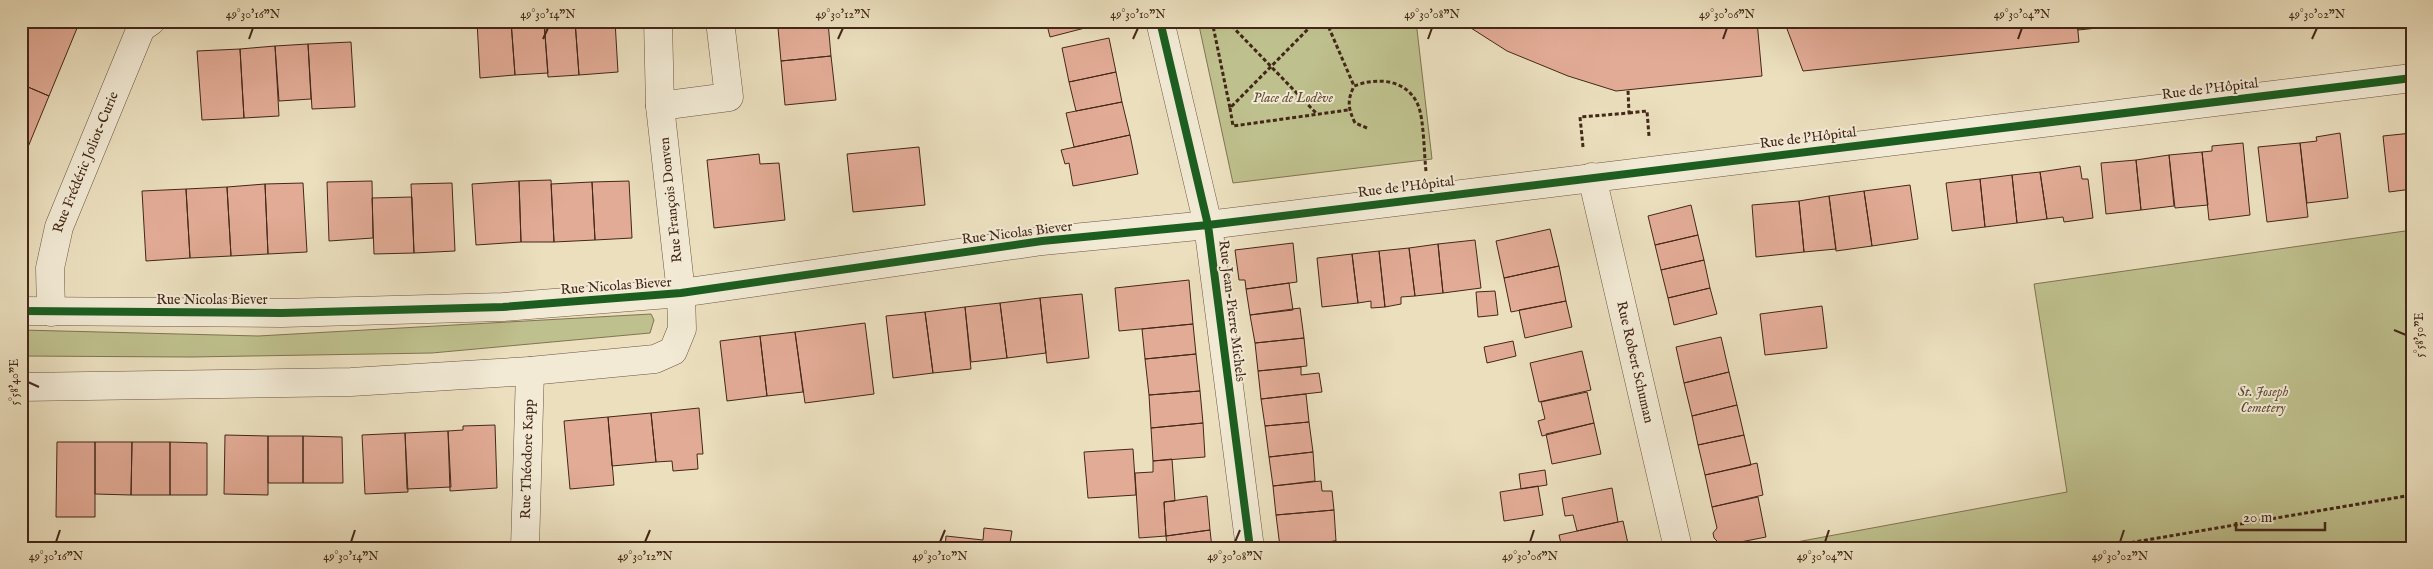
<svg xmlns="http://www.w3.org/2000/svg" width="2433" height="569" viewBox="0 0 2433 569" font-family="'IM FELL English',serif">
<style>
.green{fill:#bec08d;stroke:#807452}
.building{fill:#e2ab96;stroke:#432718}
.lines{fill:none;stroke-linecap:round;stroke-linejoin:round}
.minor-casing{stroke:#6d5542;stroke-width:29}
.path{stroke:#432718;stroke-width:3;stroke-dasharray:4 2.5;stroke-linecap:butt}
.minor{stroke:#f2ead5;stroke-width:28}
.cycleway-casing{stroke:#f2ead5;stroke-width:11}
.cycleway{stroke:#1b5e20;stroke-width:8}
.ticks{fill:none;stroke:#432718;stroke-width:2}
.labels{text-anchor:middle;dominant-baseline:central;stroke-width:4;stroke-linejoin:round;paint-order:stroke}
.street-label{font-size:14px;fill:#432718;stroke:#f2ead5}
.park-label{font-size:14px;font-style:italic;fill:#624d35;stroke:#f2ead5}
.neatline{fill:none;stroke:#432718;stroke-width:2}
.ticks-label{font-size:12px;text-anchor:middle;fill:#432718}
</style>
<rect width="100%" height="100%" fill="#ebdfbe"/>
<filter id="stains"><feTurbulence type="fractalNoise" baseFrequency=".004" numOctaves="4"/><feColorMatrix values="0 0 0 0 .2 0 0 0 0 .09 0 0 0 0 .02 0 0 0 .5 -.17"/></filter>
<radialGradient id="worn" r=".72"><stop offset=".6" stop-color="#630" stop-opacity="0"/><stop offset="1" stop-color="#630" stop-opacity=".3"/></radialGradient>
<path class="green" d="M1198,21H1416L1432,159L1233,183Z
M2412,230V548H1764L2067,492L2034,284Z
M651,314L654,320L650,333L432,353L191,357L21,356V330L258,336Z"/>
<path class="building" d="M21,21H80L49,96L21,84Z
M477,21H511L515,75L480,78Z
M511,21H544L548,73L515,75Z
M544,21H575L579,75L548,77Z
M575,21H615L618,72L579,75Z
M777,21H832L778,28Z
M1046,21H1108V22L1050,37Z
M1460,21H1757L1762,76L1616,91L1568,76L1507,51Z
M1784,21H2077L2079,42L1803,71Z
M2077,21H2117V26L2078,30Z
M828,22L831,56L781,61L778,28Z
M1109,38L1116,72L1069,82L1062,48Z
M351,42L355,107L312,109L308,44Z
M308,44L311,99L279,101L275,46Z
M275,46L279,116L244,118L240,49Z
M240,49L244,118L202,120L197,51Z
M831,56L836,100L785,105L781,61Z
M1116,72L1122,102L1076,111L1069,82Z
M21,84L49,96L21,164Z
M1122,102L1130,135L1074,147L1066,113Z
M2340,133L2348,198L2307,203L2300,143L2317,141L2316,137Z
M2412,133V189L2389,192L2383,136Z
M1130,135L1138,174L1073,186L1069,163L1065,164L1061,150Z
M2243,143L2250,215L2209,220L2202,152L2212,151V146Z
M2300,143L2308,217L2267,222L2258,147Z
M919,147L925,205L853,212L847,154Z
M2202,152L2208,205L2175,208L2169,155Z
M759,154L760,164L779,163L785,220L714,228L707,160Z
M2169,155L2174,206L2141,210L2136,160Z
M2136,160L2141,210L2106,214L2101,163Z
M2080,166L2082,179H2088L2093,218L2064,222L2063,217L2047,219L2040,172Z
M2040,172L2047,219L2017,223L2012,175Z
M2012,175L2017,223L1985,227L1980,179Z
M1980,179L1985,227L1952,231L1946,183Z
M551,180L554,242H521L519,181Z
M372,181L373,238L329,241L327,182Z
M519,181L521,242L476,245L472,184Z
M629,181L632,238L595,240L592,182Z
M592,182L595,240L554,242L551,184Z
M303,183L307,252L268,254L265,184Z
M452,183L455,251L414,253L411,184Z
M265,184L268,254L231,256L227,187Z
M1910,185L1918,239L1872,246L1864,191Z
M227,187L231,256L190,258L186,189Z
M186,189L190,258L146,261L142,191Z
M1864,191L1872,246L1836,251L1829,196Z
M1829,196L1836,249L1804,252L1799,201Z
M412,197L414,253L374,254L372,198Z
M1799,201L1804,252L1756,257L1752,205Z
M1691,205L1698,235L1655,245L1648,216Z
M1550,229L1559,266L1504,278L1496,241Z
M1698,235L1704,260L1661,270L1655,245Z
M1475,240L1481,288L1443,293L1438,244Z
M1293,243L1297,282L1246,289L1245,280H1239L1235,250Z
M1438,244L1443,293L1415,296L1409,248Z
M1409,248L1415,296L1401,297V304L1385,307L1379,251Z
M1379,251L1385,307L1371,308V301L1358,303L1352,254Z
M1352,254L1358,303L1322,307L1317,258Z
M1704,260L1710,288L1668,298L1661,270Z
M1559,266L1566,301L1511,312L1504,278Z
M1189,280L1193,324L1119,331L1115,288Z
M1289,283L1293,310L1250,315L1246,289Z
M1710,288L1717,314L1674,325L1668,298Z
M1495,291L1498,315L1478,317L1476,292Z
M1082,294L1089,358L1047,363L1040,298Z
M1040,298L1046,353L1007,358L1000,303Z
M1566,301L1572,327L1525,338L1519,310Z
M1000,303L1007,358L971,362L965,307Z
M1822,306L1827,348L1765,355L1760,314Z
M965,307L971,369L933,373L925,312Z
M1300,308L1304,338L1255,343L1250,315Z
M925,312L933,373L893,378L886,316Z
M865,323L874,394L805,403L795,332Z
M1193,324L1196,354L1145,359L1142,329Z
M795,332L803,392L767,396L760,336Z
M760,336L767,396L727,401L720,341Z
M1721,337L1729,372L1684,383L1676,347Z
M1304,338L1307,366L1258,371L1255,343Z
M1513,341L1516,356L1487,363L1484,347Z
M1582,351L1591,390L1539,402L1530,363Z
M1196,354L1200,391L1149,395L1145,359Z
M1301,367V375L1319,373L1322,392L1261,399L1258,371Z
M1729,372L1737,405L1692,416L1684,383Z
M1200,391L1203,423L1151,428L1149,395Z
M1587,392L1594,423L1542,436L1538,421L1545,419L1541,402Z
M1306,394L1309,422L1265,426L1261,399Z
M1737,405L1744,435L1698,445L1692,416Z
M699,408L703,454H697L698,469L673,471L672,461L656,462L651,413Z
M651,413L656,462L612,466L608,417Z
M608,417L614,485L570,489L564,421Z
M1309,422L1313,452L1269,457L1265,426Z
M1203,423L1205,457L1153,461L1151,428Z
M1594,423L1601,454L1552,464L1546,434Z
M495,425L497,488L450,491L448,431L463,430V426Z
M448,431L451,487L407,489L405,433Z
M405,433L408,492L365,494L362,435Z
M225,435L268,436V495L224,494Z
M1744,435L1751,465L1705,475L1698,445Z
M268,436H303V483H268Z
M303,436L342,437L343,483H303Z
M57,442H95V517H56Z
M95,442H132L131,495L95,494Z
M132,442H170V495H131Z
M170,442L207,443V495H170Z
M1133,449L1136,495L1088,498L1084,452Z
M1313,452L1315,481L1273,486L1269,457Z
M1172,459L1175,501L1164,502L1166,536L1139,538L1135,473L1153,472V461Z
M1757,463L1763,495L1712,507L1705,475Z
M1545,470L1547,485L1521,489L1519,474Z
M1321,481L1322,491H1332L1334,510L1276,515L1273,486Z
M1538,486L1543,515L1504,521L1500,492Z
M1612,488L1618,522L1577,531L1573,515L1565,516L1562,498Z
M1207,496L1210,530L1166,536L1164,502Z
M1758,497L1766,537L1725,545L1719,543L1714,538L1713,533L1717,528L1712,507Z
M1334,510L1336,541L1280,547L1276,515Z
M1623,521L1629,548H1562L1559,535Z
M984,528L1012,531L1010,543L1044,548H945L946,536L983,540Z
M1210,530L1212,548H1167L1166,536Z
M1336,541L1337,548H1280V547Z"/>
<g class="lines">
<defs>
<g id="minor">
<path d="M1160,21L1208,225L1250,548"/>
<path d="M660,106L729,97L720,21"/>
<path id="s1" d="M1592,177L1678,548"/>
<path d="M21,311L282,313L503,307L681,293L1042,241L1208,225L2412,78"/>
<path id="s2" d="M51,312L50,268L59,227L141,28L151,21"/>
<path d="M21,387L351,382L530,371L655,359L673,351L682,329L681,293L660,106L658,21"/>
<path id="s3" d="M525,548L530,371"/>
</g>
</defs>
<use href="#minor" class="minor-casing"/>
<path class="path" d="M1212,21L1230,108L1316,21
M1227,21L1317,114
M1326,21L1354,86
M1230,108L1233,126L1348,110
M1629,113L1647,111L1649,136
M1367,128L1355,123C1348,108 1347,101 1354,86C1377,77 1407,79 1418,105C1424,119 1424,154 1426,171
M1583,147L1580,117L1629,113L1628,90
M2099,548L2412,495"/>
<use href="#minor" class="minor"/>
<defs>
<path id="cycleway" d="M1160,21L1208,225L1250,548
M21,311L282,313L503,307L681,293L1042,241L1208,225L2412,78"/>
</defs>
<use href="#cycleway" class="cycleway-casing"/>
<use href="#cycleway" class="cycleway"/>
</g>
<path class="ticks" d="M249,39L253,28M543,39L548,28M838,39L843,28M1133,39L1138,28M1428,39L1432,28M1723,39L1727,28M2018,39L2022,28M2312,39L2317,28M2394,330L2406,335M28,382L39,387M56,542L60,530M351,542L355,530M645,542L650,530M940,542L945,530M1235,542L1240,530M1530,542L1534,530M1825,542L1829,530M2120,542L2124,530"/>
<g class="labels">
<g class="street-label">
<text transform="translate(2210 89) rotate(-7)">Rue de l'Hôpital</text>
<text transform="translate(1808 138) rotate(-7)">Rue de l'Hôpital</text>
<text stroke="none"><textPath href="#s2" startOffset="156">Rue Frédéric Joliot-Curie</textPath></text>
<text transform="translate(1406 187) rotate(-7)">Rue de l'Hôpital</text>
<text transform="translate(671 200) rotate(-96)">Rue François Donven</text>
<text transform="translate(1017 233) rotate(-7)">Rue Nicolas Biever</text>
<text transform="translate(616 286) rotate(-4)">Rue Nicolas Biever</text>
<text x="212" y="300">Rue Nicolas Biever</text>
<text transform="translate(1232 311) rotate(83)">Rue Jean-Pierre Michels</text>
<text stroke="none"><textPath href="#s1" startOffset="190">Rue Robert Schuman</textPath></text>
<text stroke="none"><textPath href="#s3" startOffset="89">Rue Théodore Kapp</textPath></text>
</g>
<g class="park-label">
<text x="1293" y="98">Place de Lodève</text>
<text x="2263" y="392">St. Joseph<tspan x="2263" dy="16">Cemetery</tspan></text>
</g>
</g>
<rect width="2433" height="569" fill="none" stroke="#ebdfbe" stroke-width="55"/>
<path d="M2236 522v8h89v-8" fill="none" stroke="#432718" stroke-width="2.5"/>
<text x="2243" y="522" font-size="15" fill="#432718" stroke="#f2ead5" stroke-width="4" paint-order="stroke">20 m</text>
<rect x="28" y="28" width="2378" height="514" class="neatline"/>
<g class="ticks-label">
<text x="253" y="18">49°30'16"N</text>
<text x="548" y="18">49°30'14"N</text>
<text x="843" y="18">49°30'12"N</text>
<text x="1138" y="18">49°30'10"N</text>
<text x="1432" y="18">49°30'08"N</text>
<text x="1727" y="18">49°30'06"N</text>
<text x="2022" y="18">49°30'04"N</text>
<text x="2317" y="18">49°30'02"N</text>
<text transform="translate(2419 335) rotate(-90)" y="4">5°58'50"E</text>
<text transform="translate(14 382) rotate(-90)" y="4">5°58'40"E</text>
<text x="56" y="560">49°30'16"N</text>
<text x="351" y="560">49°30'14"N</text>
<text x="645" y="560">49°30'12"N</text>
<text x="940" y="560">49°30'10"N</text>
<text x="1235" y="560">49°30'08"N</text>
<text x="1530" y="560">49°30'06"N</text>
<text x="1825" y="560">49°30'04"N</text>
<text x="2120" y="560">49°30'02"N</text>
</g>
<rect width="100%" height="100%" filter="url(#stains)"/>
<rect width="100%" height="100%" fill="url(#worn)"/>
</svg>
